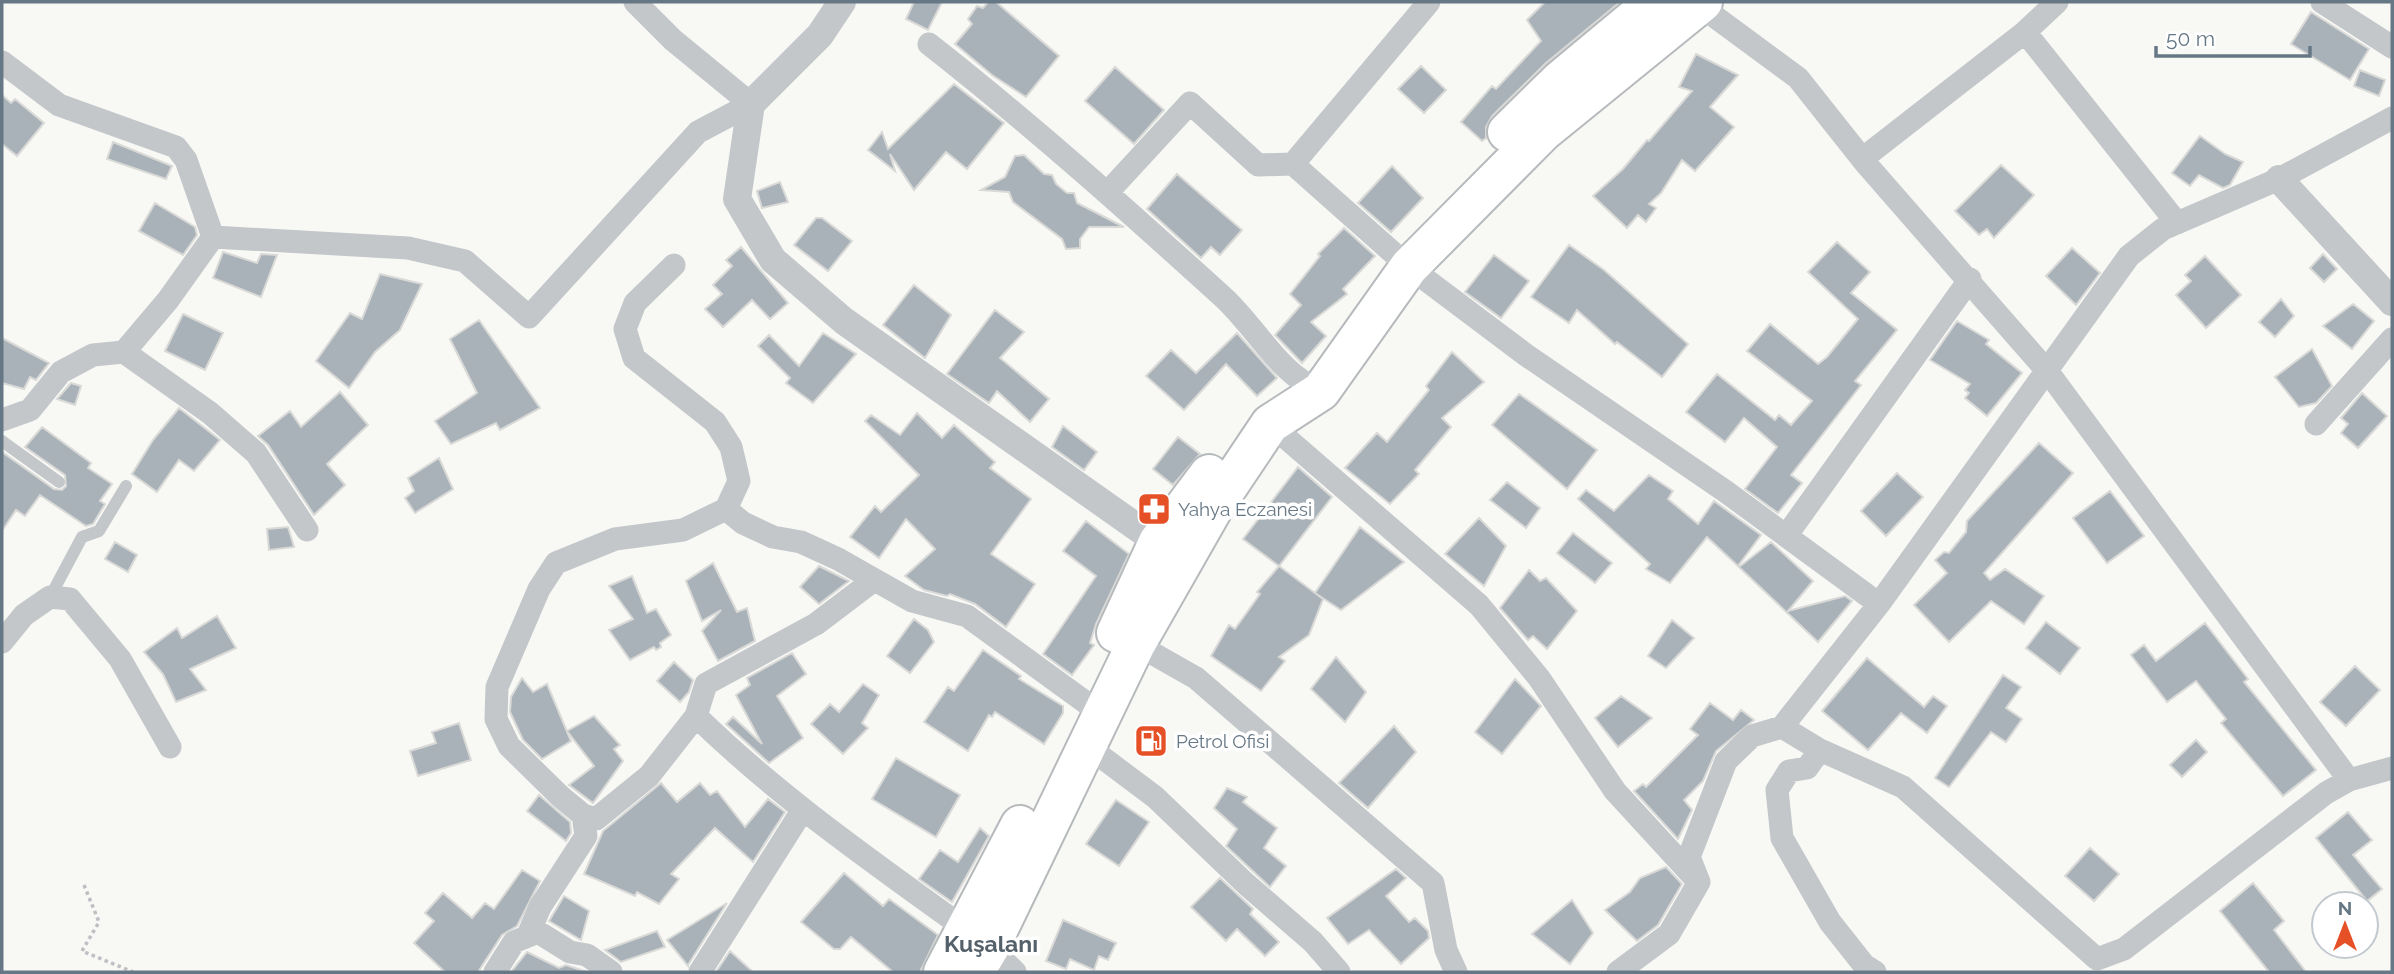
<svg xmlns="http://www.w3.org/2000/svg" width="2394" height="974" viewBox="0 0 2394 974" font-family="Raleway,sans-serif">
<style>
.building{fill:#a9b2b8;stroke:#d9d9d7;stroke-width:2}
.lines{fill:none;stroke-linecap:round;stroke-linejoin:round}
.trunk-casing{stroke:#b6babd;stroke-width:42}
.path{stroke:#bdbfc2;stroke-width:3.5;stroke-dasharray:3.5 3.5;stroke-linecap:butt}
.service{stroke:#c3c7ca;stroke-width:12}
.minor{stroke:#c3c7ca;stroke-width:23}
.tertiary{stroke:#c3c7ca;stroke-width:28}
.trunk{stroke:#fff;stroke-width:38}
.labels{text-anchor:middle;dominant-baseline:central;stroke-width:7;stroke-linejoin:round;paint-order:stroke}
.poi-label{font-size:19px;fill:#667886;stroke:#fff;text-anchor:start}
.quarter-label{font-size:23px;font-weight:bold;fill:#54616b;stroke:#fff}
</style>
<rect width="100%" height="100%" fill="#f8f8f5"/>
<path class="building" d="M914,2H942L928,30L906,19Z
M988,2H996L1059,56L1026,97L992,75L955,44L972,24L968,19L977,6L983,8Z
M1545,2H1620L1546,63L1492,116L1486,127V138L1482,141L1461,122L1492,86L1496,89L1541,41L1527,20Z
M2311,12L2369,49L2350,80L2291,44Z
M1696,54L1738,75L1710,107L1734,127L1695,171L1682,160L1661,193L1649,204L1656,208L1646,222L1638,215L1627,228L1593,196L1623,169L1647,140L1649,141L1692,91L1679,87Z
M1421,66L1446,90L1424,113L1398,89Z
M1115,67L1164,110L1134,144L1085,101Z
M2360,70L2385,80L2379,96L2354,86Z
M954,84L1004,123L967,169L946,152L914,190L890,154L895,171L868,150L882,132L888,149Z
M2,95L11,103L15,99L44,123L17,156L2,144Z
M2200,136L2225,154L2243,162L2230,185L2223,188L2199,175L2190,186L2172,173Z
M113,142L172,166L166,179L107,159Z
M1024,155L1044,174L1052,175L1056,184L1067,193H1074L1077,203L1124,227H1089L1080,239V248L1066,249L1062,239L1013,202L1009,192L981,190L1005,177L1015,156Z
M2001,165L2034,195L1994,238L1987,229L1979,235L1955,211Z
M1392,166L1423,198L1391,232L1358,203Z
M1177,174L1242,230L1220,255L1211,247L1201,258L1147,209Z
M780,182L788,202L762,208L757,191Z
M155,203L195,227L197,235L183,255L139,231Z
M816,218H822L852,241L828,271L794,245Z
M1344,228L1375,256L1343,289L1347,294L1311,322L1326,336L1302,363L1275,335L1301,305L1290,294L1320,256L1318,254Z
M1837,242L1870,272L1851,293L1897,330L1855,381L1861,385L1791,475L1802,483L1778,513L1745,489L1777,447L1744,418L1725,442L1686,412L1717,374L1775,420L1779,415L1791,425L1812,401L1747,351L1770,324L1818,364L1827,357L1858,319L1808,272Z
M1569,245L1604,270L1688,344L1662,377L1617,342L1615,344L1577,310L1569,323L1531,297Z
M741,247L788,303L770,319L752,300L723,327L705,309L722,294L713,285L732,266L726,260Z
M2072,248L2100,273L2076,305L2046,276Z
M223,252L257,263L261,254L277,255L261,297L213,278Z
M2323,254L2337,269L2324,282L2310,268Z
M1494,255L1529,281L1501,318L1465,292Z
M2205,256L2241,295L2206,328L2176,295L2191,281L2185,275Z
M380,274L422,284L400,330L375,352L349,388L316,361L350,313L362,319Z
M914,285L951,315L925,358L883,325Z
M2281,299L2294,316L2275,337L2259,322Z
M2353,304L2374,321L2352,349L2323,326Z
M995,310L1024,332L1000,358L1049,399L1030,422L997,391L989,403L947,374Z
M183,314L223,333L205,370L165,351Z
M479,320L540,408L500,430L496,423L451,444L435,421L477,393L450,339Z
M1957,321L1989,340L1986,344L2022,373L1987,416L1965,398L1969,393L1965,390L1970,384L1930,360Z
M823,333L856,354L813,403L786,383L790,378L758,346L769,335L799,366Z
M1237,333L1277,378L1257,396L1226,364L1184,410L1146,376L1171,350L1196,373Z
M2,338L49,363L36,380L30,377L24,389L2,383Z
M2312,349L2332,386L2316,403L2299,407L2275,377Z
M1452,352L1484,382L1442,418L1451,427L1415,470L1419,474L1390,504L1345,468L1377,433L1387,442L1429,390L1426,386Z
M71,383L81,386L75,405L57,399Z
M340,392L368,425L327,464L345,485L314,515L268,445L258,436L290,411L301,427Z
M2362,393L2387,416L2358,448L2341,433L2348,424L2341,418Z
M1519,394L1597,450L1567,489L1492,425Z
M179,408L220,440L194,471L179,460L157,492L132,474L153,440Z
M917,413L942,438L954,425L995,462L990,468L1031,499L991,554L1035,584L1006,627L975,604L950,594L947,596L924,590L905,576L935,549L906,519L879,558L850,537L875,506L881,512L919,475L865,421L871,415L900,435Z
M1063,426L1097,452L1084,470L1052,447Z
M42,427L91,463L88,468L112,484L100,501L105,504L93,524L86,526L40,495L25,516L16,510L2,531V452L54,489L62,490L66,486L65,475L25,447Z
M1178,437L1200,454L1173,485L1153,469Z
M2039,443L2073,473L1984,573L1990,580L2005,569L2044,596L2024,624L1991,601L1949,642L1914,605L1947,573L1935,560L1944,552L1949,553L1966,532L1967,521Z
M439,458L453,489L415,513L405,498L414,491L408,478Z
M1298,467L1332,497L1279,566L1243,539Z
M1897,473L1923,497L1886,536L1861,511Z
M1649,475L1673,491L1668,499L1698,524L1714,501L1761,535L1738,566L1707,537L1670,583L1646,569L1650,564L1578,499L1586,490L1614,511Z
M1507,482L1540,508L1526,528L1490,500Z
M2110,491L2144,536L2107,563L2073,518Z
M1479,518L1506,546L1484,586L1445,554Z
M1086,521L1129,554L1096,624L1090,643L1094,645L1072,675L1043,654L1096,576L1063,551Z
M288,527L294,547L269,550L267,529Z
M1360,527L1404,562L1341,610L1315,593Z
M1573,533L1612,563L1595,583L1557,553Z
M115,542L137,555L128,572L105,559Z
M1771,542L1813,581L1788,611L1845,596L1852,601L1818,642L1739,567Z
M713,563L737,612L747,608L755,641L718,661L702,631L721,610L702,621L686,581Z
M819,566L849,581L819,604L800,587Z
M1279,566L1323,599L1309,635L1279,657L1285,661L1261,691L1211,656L1229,625L1235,629L1260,594L1257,592Z
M1529,570L1540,581L1546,578L1577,611L1547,649L1533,636L1528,640L1500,608Z
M632,576L647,613L656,609L671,635L660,643L661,647L656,650L654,647L630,660L609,630L633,619L609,586Z
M217,616L236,648L190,669L206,690L176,702L163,674L144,652L177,628L182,638Z
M914,619L928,630L934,642L910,673L887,656Z
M1672,620L1694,638L1666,668L1648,656Z
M2046,622L2080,648L2060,674L2026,648Z
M2205,623L2248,679L2244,682L2316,770L2283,796L2221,723L2226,719L2196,681L2167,702L2131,655L2144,645L2156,661Z
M983,650L1021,676L1019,679L1063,706V713L1044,744L995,712L992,717L989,715L968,751L924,722L948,687L954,691Z
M792,653L806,674L777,696L803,738L769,763L726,724L733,717L762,744L736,695L750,685L747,678Z
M1336,657L1366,692L1345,722L1311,689Z
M1867,658L1924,707L1933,696L1947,706L1927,733L1901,713L1868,750L1822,711Z
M674,662L693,680L689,692L680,702L657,681Z
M2355,666L2380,690L2346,726L2320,702Z
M2003,675L2021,687L2006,708L2022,719L2006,742L1991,732L1949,787L1935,778Z
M522,678L533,692L547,684L571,741L542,759L523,740L510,712L511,697Z
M1515,679L1541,706L1502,754L1475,732Z
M863,684L879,695L862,723L868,728L843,754L811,724L830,704L839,712Z
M1621,696L1652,718L1618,747L1595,718Z
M1710,703L1733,720L1741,710L1754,720L1716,751L1703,781L1684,800L1692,810L1678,839L1634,791L1643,784L1646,787L1698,735L1690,729Z
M594,716L620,745L614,749L623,761L593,803L569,785L594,766L567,731Z
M459,723L471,760L418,776L410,751L436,743L432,732Z
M1394,726L1416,752L1368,808L1339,783Z
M2196,740L2207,752L2182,777L2170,765Z
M896,758L960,795L936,837L872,799Z
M661,783L677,802L700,783L710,795L717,791L745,827L768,799L785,812L753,862L715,828L671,874L679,879L659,904L637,892L635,896L584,874L603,831Z
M1227,788L1247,797L1243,802L1277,828L1264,848L1286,866L1270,887L1226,846L1237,829L1214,808Z
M539,795L570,822L571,833L566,841L527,811Z
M1116,800L1149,822L1119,866L1086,844Z
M2348,812L2372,840L2353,855L2382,889L2367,901L2316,838Z
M980,828L989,836L952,902L919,879L940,850L958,862Z
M2090,848L2119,874L2094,901L2065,876Z
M1666,867L1682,884L1658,925L1637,941L1605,910L1630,892L1640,878Z
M1396,869L1406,878L1386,896L1409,922L1415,918L1428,931L1429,938L1401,964L1369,930L1348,944L1327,918Z
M522,870L540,881L517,926L502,935L478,972H445L414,943L434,921L425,913L443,893L472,918L485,903L494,909Z
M844,873L883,906L889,899L938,935L920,972H893L851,937L840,949H834L801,922Z
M1220,878L1253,909L1250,914L1279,942L1265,956L1237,929L1226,941L1191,907Z
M2253,883L2284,921L2274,930L2306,972H2269L2220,911Z
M564,896L589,911L581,940L549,921Z
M1572,900L1593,933L1570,964L1532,934Z
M727,903L688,965V966L667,940Z
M1063,920L1116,943L1108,960L1099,956L1094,970L1070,959L1066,969L1046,961Z
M657,931L665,947L621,962L605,950Z
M730,951L753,972H716Z
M527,952L559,968L566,965L587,972H511Z"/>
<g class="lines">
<defs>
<path id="trunk" d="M1507,132L1560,80L1654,2
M1116,633L1158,542L1209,474
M943,972L1020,825
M975,972L990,947L1136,644L1213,509L1270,424L1321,391L1409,267L1543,132L1703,2"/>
</defs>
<use href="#trunk" class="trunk-casing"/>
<path class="path" d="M84,885L99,922L82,951L133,972"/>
<path class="service" d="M2,441L59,482
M50,597L82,537L99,531L126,486"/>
<path class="minor" d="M2322,2L2392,47
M1699,5L1798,78L1867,165L2048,372L2349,780
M2025,32L2177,223
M929,44C1031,124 1127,210 1223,297C1257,328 1278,374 1321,391
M2,62L59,105L176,147L186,160L213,237
M1862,159L2025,32L2057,2
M1293,164L1429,2
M1107,193L1190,103L1258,165L1293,164L1409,267L1526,355L1725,491L1879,604
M674,265L635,303L625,329L634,358L715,422L731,447L739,481L726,509L683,530L615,539L556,563L539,589L497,687L496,719L509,746L561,797L583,815L596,819L649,776L696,716
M124,352L210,413L256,453L307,530
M2,420L30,410L61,372L93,355L124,352L168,300L213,237L408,248L465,261L529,317L698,132L751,104L673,40L635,2
M1270,424L1479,605L1539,678L1615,791L1694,877
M2316,424L2392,339
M726,509L743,523L773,537L801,542L838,559L912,601L967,616L1103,715
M1786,536L1970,279
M874,580L816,624L706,684L696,716C786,804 889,873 990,947L1015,972
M2,642L24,615L50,597L70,599L120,659L170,747
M1136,644L1196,678L1433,883L1446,950L1456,972
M1782,727L1879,604L2129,256L2163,229L2279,179L2392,118
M1087,746L1155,797L1246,884L1313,942L1339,972
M1820,750L1807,768L1789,771L1777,790L1782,838L1830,922L1864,965L1875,972
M528,935L540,907L586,836L583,815
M495,972L514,942L538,932L570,952L587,955L611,972
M700,972L802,811
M1618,972L1669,934L1699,882L1689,857L1726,761L1752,736L1782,727L1820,750L1903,787L2097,959L2124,949L2326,793L2349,780L2392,768"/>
<path class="tertiary" d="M842,2L820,35L751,104L737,199L773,260L844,321L1172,552
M2279,179L2392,302"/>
<use href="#trunk" class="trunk"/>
</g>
<defs>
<symbol id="pharmacy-square" viewBox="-11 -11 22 22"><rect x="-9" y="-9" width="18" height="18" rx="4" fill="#e65026" stroke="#fff"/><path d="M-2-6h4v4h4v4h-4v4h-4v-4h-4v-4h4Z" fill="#fff"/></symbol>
<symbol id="fuel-square" viewBox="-11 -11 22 22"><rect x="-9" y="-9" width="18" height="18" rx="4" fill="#e65026" stroke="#fff"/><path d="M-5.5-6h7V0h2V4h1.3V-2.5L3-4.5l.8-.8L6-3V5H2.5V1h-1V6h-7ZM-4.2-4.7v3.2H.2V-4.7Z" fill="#fff"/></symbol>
</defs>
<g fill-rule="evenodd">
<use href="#pharmacy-square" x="1135" y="490" width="38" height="38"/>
<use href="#fuel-square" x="1132" y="722" width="38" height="38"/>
</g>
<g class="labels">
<g class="poi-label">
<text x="1178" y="509">Yahya Eczanesi</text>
<text x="1176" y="741">Petrol Ofisi</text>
</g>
<g class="quarter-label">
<text x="991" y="943">Kuşalanı</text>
</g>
</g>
<rect width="2394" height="974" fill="none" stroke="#667886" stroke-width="7"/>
<g transform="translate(2345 925)"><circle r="33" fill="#ffffff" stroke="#c2c9cf" stroke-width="2"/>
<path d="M0-5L12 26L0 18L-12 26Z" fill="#e65026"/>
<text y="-10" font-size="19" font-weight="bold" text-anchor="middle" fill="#667886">N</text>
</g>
<path d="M2156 46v10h154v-10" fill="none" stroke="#667886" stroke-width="3.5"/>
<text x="2166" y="46" font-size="21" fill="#667886" stroke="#ffffff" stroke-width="5" paint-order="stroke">50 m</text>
</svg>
